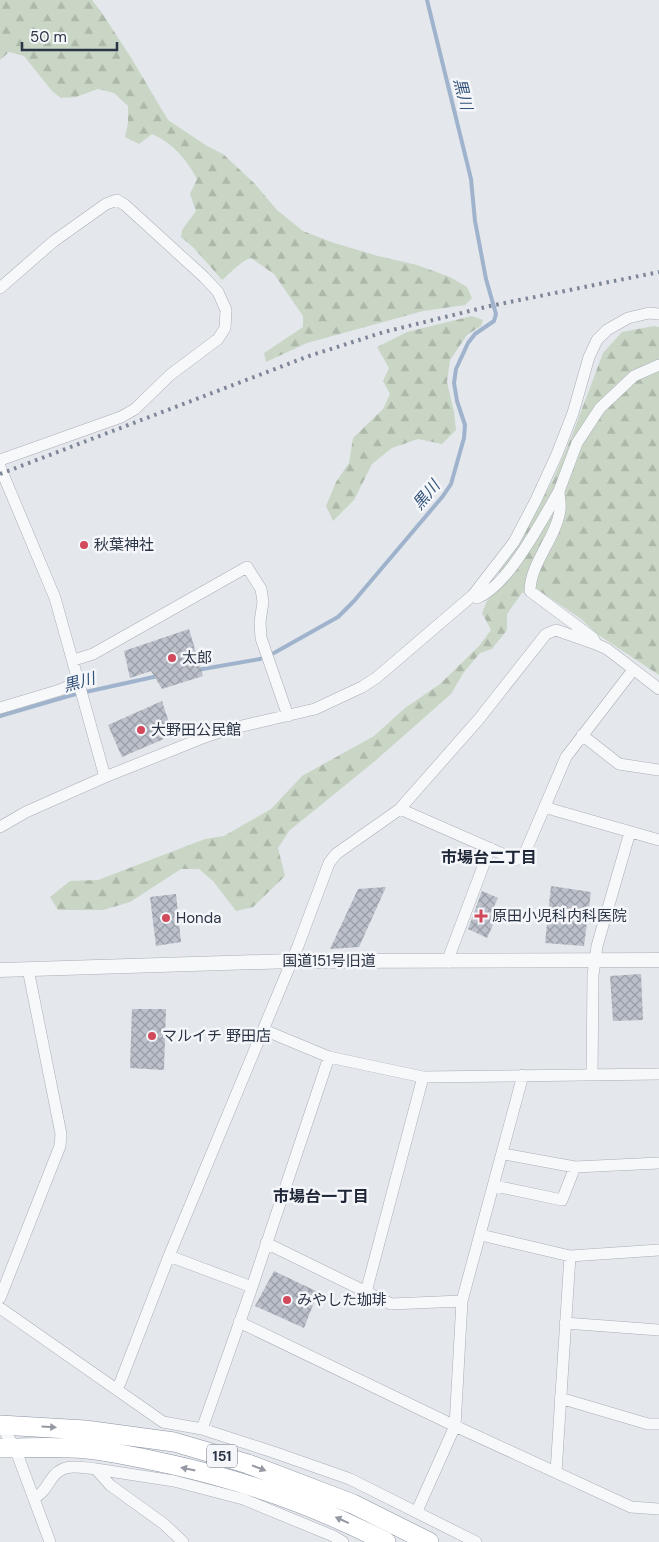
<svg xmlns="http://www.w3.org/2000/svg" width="659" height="1542" viewBox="0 0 659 1542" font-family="'DM Sans','Noto Sans JP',sans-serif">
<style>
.forest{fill:url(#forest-firs)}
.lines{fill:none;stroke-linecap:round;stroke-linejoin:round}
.stream{stroke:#9fb4cc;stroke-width:4}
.building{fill:url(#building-cross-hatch)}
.minor-casing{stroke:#a9aeb7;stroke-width:12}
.tertiary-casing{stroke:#a9aeb7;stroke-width:15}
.trunk-casing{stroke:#8b94a3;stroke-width:20}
.minor{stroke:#f7f8fa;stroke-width:11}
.tertiary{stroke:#f7f8fa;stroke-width:14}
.trunk{stroke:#fff;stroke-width:19}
.rail{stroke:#7d8696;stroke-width:4;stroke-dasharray:2.5 5;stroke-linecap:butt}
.oneway{fill:#959aa2}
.poi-dot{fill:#d1495b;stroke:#f4f6f9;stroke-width:2}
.labels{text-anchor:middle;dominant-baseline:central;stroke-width:5;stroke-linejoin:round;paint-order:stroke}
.shield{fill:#f4f6f9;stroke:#676e7b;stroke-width:1}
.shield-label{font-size:14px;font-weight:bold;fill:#2b3445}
.poi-label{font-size:15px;fill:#2b3445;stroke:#f4f6f9;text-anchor:start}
.street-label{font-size:15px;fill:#2b3445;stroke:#f4f6f9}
.water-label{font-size:16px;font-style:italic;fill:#34527a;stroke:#f4f6f9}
.neighbourhood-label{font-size:16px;font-weight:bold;fill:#1d2536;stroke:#f4f6f9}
</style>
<defs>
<pattern id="forest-firs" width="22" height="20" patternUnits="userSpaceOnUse" patternTransform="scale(1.25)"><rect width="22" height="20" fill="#c9d6c5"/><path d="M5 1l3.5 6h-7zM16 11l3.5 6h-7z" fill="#adb8ab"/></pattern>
<pattern id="building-cross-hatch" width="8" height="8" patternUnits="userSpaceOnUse" patternTransform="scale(1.25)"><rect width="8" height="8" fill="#bbc0ca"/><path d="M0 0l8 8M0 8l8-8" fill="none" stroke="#989da6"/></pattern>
</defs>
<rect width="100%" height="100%" fill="#e4e7ec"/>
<path class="forest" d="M0,0H92L102,13L130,56L168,120L207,146L223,154L254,183L277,210L303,231L331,242L378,256L417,265L450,277L467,287L472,298L465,305L423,311L307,343L266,362L264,353L303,327V316L274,274L251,258C240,261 231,273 222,280L194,248L181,237L182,230L196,211L190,194L197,179C187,160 173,143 152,134L139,144L125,137L128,123V106L114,93L98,89L76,97L61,98L52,91L24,56L9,52L0,60Z
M472,316L483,320L481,326L467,335L450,360L447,382L454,412L456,430L442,444L418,439L392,448L372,464L354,500L333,521L326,506L336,482L349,463L353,438L383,409L390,394L383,381L389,368L377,347L407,332Z
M654,326L659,327V675L597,634L581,619L537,589L522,593L507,614V630L492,649L480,653L464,672L451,694L375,761L289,831L278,848L285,876L253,907L236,911L213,881L199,869H181L130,902L103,910H58L50,897L70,881L98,880L205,839L224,836L271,809L302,776L374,736L405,708L440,684L479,646L491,630L482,613L487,601L503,584L499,571L511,554L552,482L571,438L603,353L622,332Z"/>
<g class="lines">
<path class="stream" d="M197,670L260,659L274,653L338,617L354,601L443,496L451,484L464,438L465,425L457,401L454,383L456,369L468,343L475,334L494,321L496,314L486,279L475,221L471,179L427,0
M0,716L72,695L158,676"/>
</g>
<path class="building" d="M189,629L203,676L162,689L151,671L130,678L124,651Z
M162,701L173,735L122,757L108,725Z
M551,886L591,892L584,946L545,943Z
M386,887L359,947L330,949L358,889Z
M482,891L498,898L490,915L496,918L487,938L468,929Z
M176,894L181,942L156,946L150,897Z
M641,974L643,1020L613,1021L610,976Z
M132,1009H166L164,1070L130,1068Z
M274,1271L318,1292L304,1328L255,1306Z"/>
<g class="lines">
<defs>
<path id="minor" d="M0,288L54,241L106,204L117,200L125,205L204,277L218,292L226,310L225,328L218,339L170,375L135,409L121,417L0,460
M0,467L55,598L105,777
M559,491L577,443L600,408L634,376L659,365
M473,595L477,598C508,586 542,520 559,491C559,497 561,504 560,510C556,538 530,564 530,591L593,638L596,644L607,649L659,689
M74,660L93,654L247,567L261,589L263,602L260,622L261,638L288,716
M0,708L60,690L78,682
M582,735L619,764L659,770
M545,806L554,810L659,840
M400,809L516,860L524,855L566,757L633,670
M0,827L26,812L105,777L205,737L225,730L315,709L362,687L376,678L473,595L514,542L536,500L557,454L573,413L589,357L597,340L607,330L628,318L649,313L659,314
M449,962L450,954L490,848
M264,1030L329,1057L423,1077L659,1074
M592,1075L593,975L597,946L630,832
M504,1154L575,1167L659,1163
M495,1186L562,1200L575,1167
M481,1235L570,1256L659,1250
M266,1243L391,1304L462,1301
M169,1256L252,1287
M366,1292L423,1077
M0,1298L60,1146L61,1134L28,969
M0,1308L163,1422L202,1429L273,1452L350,1479L476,1542
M239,1322L455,1426L631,1507L659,1509
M565,1323L659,1330
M116,1389L120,1383L169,1256L298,946L329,863L336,854L400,809L405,803L479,719L546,634L556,630L596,644
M560,1398L648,1424H659
M0,1424L15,1448L50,1542
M202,1429L252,1287L329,1057
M96,1469L174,1481L243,1499L333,1536L343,1542
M556,1472L570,1256
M34,1498C42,1494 45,1489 50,1481C62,1462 76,1467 96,1469L110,1485L164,1524L183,1542
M417,1511L455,1426L462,1301L523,1075"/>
<path id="tertiary" d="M0,970L292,961L659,960"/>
<path id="trunk" d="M0,1425L85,1430L174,1442L208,1452L248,1464L353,1504L429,1542
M0,1448C29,1448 58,1446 87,1449C115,1452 141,1458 169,1464C246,1481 316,1506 386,1542"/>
</defs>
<use href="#minor" class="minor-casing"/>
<use href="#tertiary" class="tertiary-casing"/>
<use href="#trunk" class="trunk-casing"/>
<use href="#minor" class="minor"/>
<use href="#tertiary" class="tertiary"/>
<use href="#trunk" class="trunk"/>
<path class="rail" d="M0,474L309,356L384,332L490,306L659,272"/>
</g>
<defs><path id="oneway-solid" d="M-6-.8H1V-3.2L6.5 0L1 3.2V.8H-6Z" transform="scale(1.25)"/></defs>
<g class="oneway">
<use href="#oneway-solid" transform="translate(49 1427) rotate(3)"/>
<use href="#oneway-solid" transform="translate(259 1468) rotate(21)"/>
<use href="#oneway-solid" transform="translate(188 1469) rotate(-168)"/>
<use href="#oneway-solid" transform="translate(342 1520) rotate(-156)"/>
</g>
<g class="poi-dot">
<circle cx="84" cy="545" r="5"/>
<circle cx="172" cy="658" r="5"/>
<circle cx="141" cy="730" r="5"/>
<path d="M478.5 908.5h5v5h5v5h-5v5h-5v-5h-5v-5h5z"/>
<circle cx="166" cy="918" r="5"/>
<circle cx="152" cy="1036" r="5"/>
<circle cx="287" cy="1300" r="5"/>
</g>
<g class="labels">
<rect class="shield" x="207" y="1444.5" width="30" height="23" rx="4"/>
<g class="shield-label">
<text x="222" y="1456">151</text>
</g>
<g class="poi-label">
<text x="94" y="545">秋葉神社</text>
<text x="182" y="658">太郎</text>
<text x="151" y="730">大野田公民館</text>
<text x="492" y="916">原田小児科内科医院</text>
<text x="176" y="918">Honda</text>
<text x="162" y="1036">マルイチ 野田店</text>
<text x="297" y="1300">みやした珈琲</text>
</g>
<g class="street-label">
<text x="329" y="961">国道151号旧道</text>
</g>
<g class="water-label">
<text transform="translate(463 94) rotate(76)">黒川</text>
<text transform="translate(426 495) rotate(-50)">黒川</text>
<text transform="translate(79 682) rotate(-15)">黒川</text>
</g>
<g class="neighbourhood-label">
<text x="489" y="857">市場台二丁目</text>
<text x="321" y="1196">市場台一丁目</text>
</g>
</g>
<path d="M22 42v8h95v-8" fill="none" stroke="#2b3445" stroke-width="2.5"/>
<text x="30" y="42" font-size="15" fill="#2b3445" stroke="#f4f6f9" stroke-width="4" paint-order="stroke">50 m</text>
</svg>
